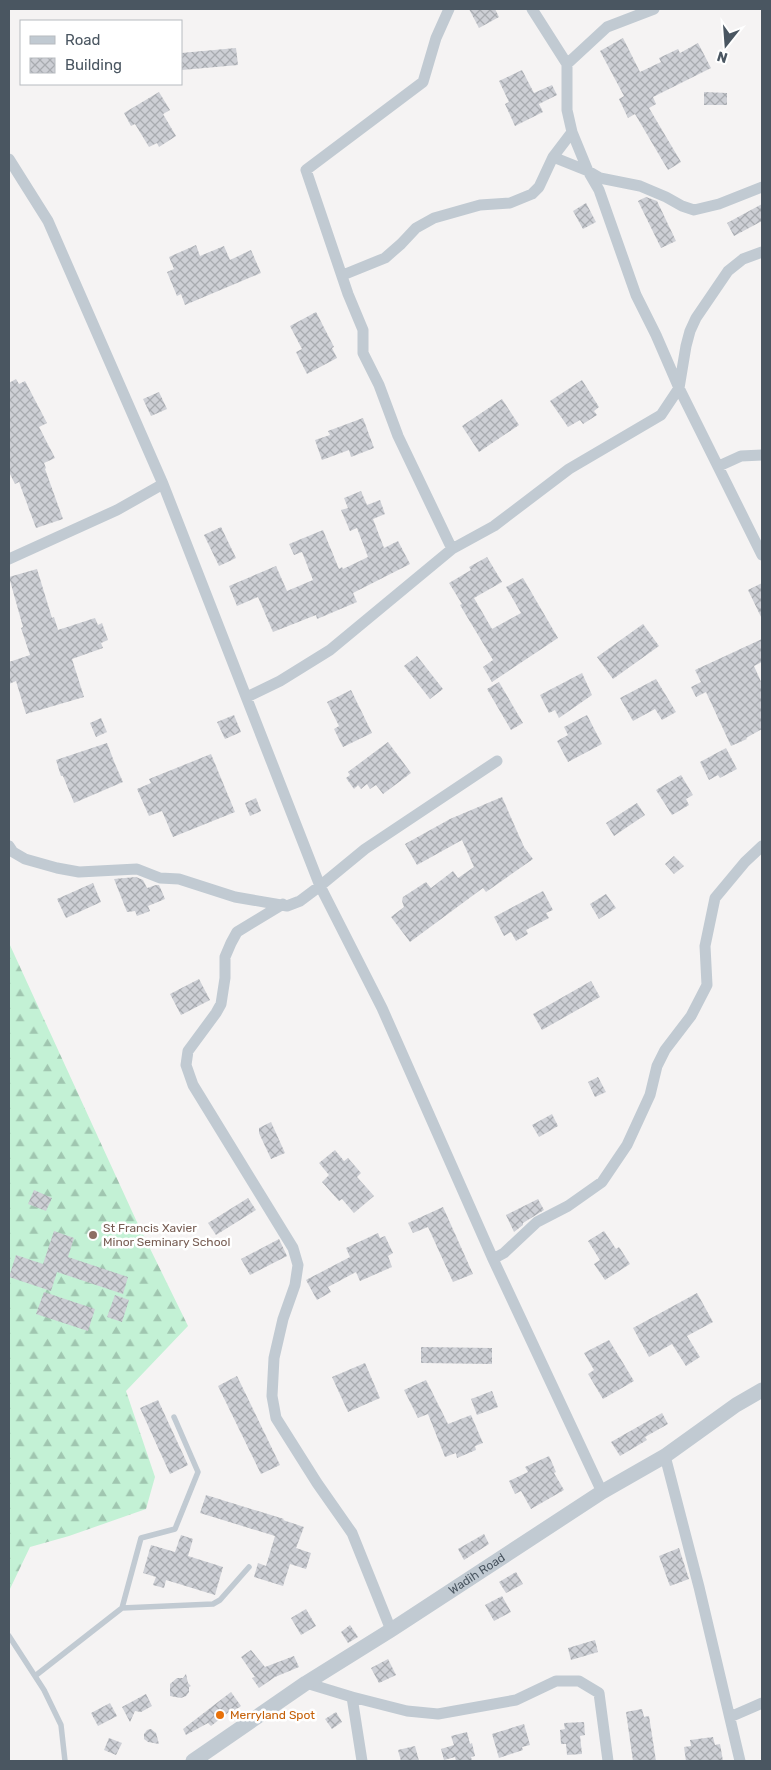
<svg xmlns="http://www.w3.org/2000/svg" width="771" height="1770" viewBox="0 0 771 1770" font-family="Rubik,sans-serif">
<style>
.forest{fill:url(#forest-firs)}
.building{fill:url(#building-cross-hatch)}
.lines{fill:none;stroke-linecap:round;stroke-linejoin:round}
.service{stroke:#c1cad2;stroke-width:5.5}
.minor{stroke:#c1cad2;stroke-width:11}
.tertiary{stroke:#c1cad2;stroke-width:15}
.education-dot{fill:#8d6e63;stroke:#fff;stroke-width:2}
.food-dot{fill:#e8710a;stroke:#fff;stroke-width:2}
.labels{text-anchor:middle;dominant-baseline:central;stroke-width:5;stroke-linejoin:round;paint-order:stroke}
.education-label{font-size:12px;fill:#785e54;stroke:#fff;text-anchor:start}
.street-label{font-size:12px;fill:#4a5661;stroke:#fff}
.food-label{font-size:12px;fill:#c56008;stroke:#fff;text-anchor:start}
</style>
<defs>
<pattern id="forest-firs" width="22" height="20" patternUnits="userSpaceOnUse" patternTransform="scale(1.25)"><rect width="22" height="20" fill="#c3f1d5"/><path d="M5 1l3.5 6h-7zM16 11l3.5 6h-7z" fill="#a0c6b0"/></pattern>
<pattern id="building-cross-hatch" width="8" height="8" patternUnits="userSpaceOnUse" patternTransform="scale(1.25)"><rect width="8" height="8" fill="#cdcfd5"/><path d="M0 0l8 8M0 8l8-8" fill="none" stroke="#a8abb0"/></pattern>
</defs>
<rect width="100%" height="100%" fill="#f5f3f3"/>
<path class="forest" d="M9,943L136,1220L188,1326L126,1391L155,1477L146,1509L69,1536L30,1547L9,1591Z"/>
<path class="building" d="M469,9H495L499,17L479,28Z
M623,38L640,72L661,62L659,58L678,49L680,53L698,43L711,68L653,97L656,104L649,108L681,162L668,170L635,114L628,118L619,99L624,96L600,51Z
M236,48L238,65L182,70L181,53Z
M522,70L534,93L552,85L557,95L539,104L543,112L515,126L505,104L509,102L499,81Z
M159,92L170,110L163,114L176,136L159,147L157,143L149,147L135,124L131,126L124,113Z
M704,92L727,93V105H704Z
M646,197L657,201L676,241L661,248L638,201Z
M586,203L596,222L583,229L573,211Z
M762,204V221L734,236L727,223Z
M196,245L200,256L224,246L230,260L251,250L261,273L185,305L181,294L177,296L167,272L174,269L169,257Z
M316,312L334,347L332,348L337,358L307,374L296,352L302,349L290,326Z
M16,379L19,384L25,381L47,423L39,427L55,458L44,463L46,468L45,469L63,519L36,528L19,482L15,484L9,472V383Z
M582,380L599,407L594,411L597,415L583,424L580,420L568,427L550,401Z
M159,392L167,409L151,416L143,399Z
M502,399L519,425L479,452L462,426Z
M363,418L374,448L351,457L349,450L322,460L315,440L330,435L328,431Z
M361,491L367,505L380,500L385,514L373,519L384,548L398,541L410,564L353,593L357,602L317,619L316,615L273,632L258,597L237,606L229,586L276,566L287,591L313,580L302,552L294,555L289,544L323,530L339,569L342,567L343,569L368,557L357,528L350,531L341,510L348,508L344,498Z
M221,527L236,558L219,566L204,535Z
M487,557L502,582L474,598L492,629L521,613L506,587L523,578L558,638L492,682L483,667L493,660L460,605L462,604L449,583L471,570L469,567Z
M37,569L52,618L54,617L58,630L95,618L98,625L102,623L108,640L101,643L103,648L72,659L84,697L26,714L16,681L9,684V662L30,655L21,628L23,627L9,577Z
M762,583V619L748,590Z
M643,624L659,646L613,679L597,657Z
M762,639V662L754,666L762,684V729L746,738L747,739L731,746L706,692L696,697L691,687L701,682L695,670Z
M417,656L443,689L430,699L404,666Z
M582,673L592,695L559,718L555,710L549,713L540,695Z
M656,679L676,712L662,720L655,709L633,721L620,698Z
M499,682L523,723L511,730L487,689Z
M351,690L372,733L343,747L334,729L339,726L327,702Z
M234,715L241,732L225,739L217,722Z
M587,715L602,744L568,762L557,741L568,735L564,727Z
M101,718L107,732L96,737L90,723Z
M388,742L411,773L383,794L376,785L370,789L367,784L361,789L358,785L354,789L346,778L350,775L348,772Z
M107,743L115,764L123,782L74,803L63,776H61L56,760Z
M726,748L737,769L720,778L718,775L709,780L700,762Z
M211,754L235,812L173,837L162,811L149,816L137,789L151,783L149,779Z
M681,775L693,795L686,799L689,805L672,815L656,790Z
M502,797L524,847L533,859L486,892L483,888L410,942L391,917L404,907L402,901L403,897L426,882L431,888L453,871L458,878L474,867L462,840L417,865L405,844L450,819Z
M256,798L261,811L250,816L245,803Z
M637,803L645,815L614,836L606,823Z
M674,856L684,866L674,874L665,864Z
M136,877L143,880L147,888L156,885H159L165,899L148,906L150,911L137,916L135,911L127,912L114,879Z
M93,883L101,902L66,918L57,899Z
M543,891L553,910L546,913L549,918L526,930L528,934L516,941L511,932L504,936L494,917Z
M606,894L616,908L599,919L590,904Z
M199,979L210,1000L181,1015L170,994Z
M591,981L600,997L542,1030L533,1014Z
M598,1077L606,1092L595,1097L588,1082Z
M552,1114L558,1126L539,1137L532,1125Z
M271,1122L285,1153L271,1159L259,1133V1128Z
M335,1150L344,1161L348,1158L361,1173L357,1177L374,1196L354,1213L342,1199L339,1201L322,1182L329,1175L319,1163Z
M34,1190L52,1198L46,1211L28,1204Z
M248,1198L256,1210L216,1235L208,1223Z
M538,1199L544,1210L523,1223V1225L514,1232L506,1215Z
M443,1207L473,1274L453,1282L428,1227L413,1233L408,1223Z
M54,1231L74,1238L68,1257L128,1277L123,1294L57,1272L51,1291L9,1277L16,1255L43,1264Z
M604,1231L616,1249L619,1247L630,1264L605,1280L594,1264L600,1260L588,1241Z
M378,1233L380,1238L385,1236L393,1253L388,1256L392,1267L360,1281L356,1272L328,1287L331,1292L317,1300L306,1280L350,1257L346,1248Z
M279,1239L287,1256L250,1275L241,1259Z
M44,1292L95,1309L88,1331L36,1314Z
M697,1293L713,1322L687,1336L700,1357L686,1366L672,1344L649,1357L633,1328Z
M115,1295L129,1300L122,1322L107,1317Z
M609,1340L634,1381L603,1399L588,1374L594,1370L584,1353Z
M421,1347L492,1348V1364L421,1363Z
M365,1363L380,1398L348,1412L332,1377Z
M237,1376L280,1465L261,1474L218,1386Z
M426,1380L448,1424L471,1415L483,1443L475,1446L476,1450L457,1458L456,1453L445,1457L428,1414L418,1418L404,1390Z
M492,1391L498,1407L477,1415L471,1399Z
M158,1400L188,1465L170,1474L140,1408Z
M662,1413L668,1424L645,1437L647,1440L620,1456L611,1442Z
M549,1456L556,1472L554,1473L564,1490L531,1509L521,1491L515,1494L509,1481L528,1472L525,1467Z
M206,1495L284,1519L283,1520L304,1527L296,1548L311,1553L306,1569L290,1564L283,1586L254,1577L258,1563L266,1566L275,1536L200,1513Z
M484,1534L489,1544L464,1560L458,1549Z
M181,1535L193,1539L188,1556L223,1567L215,1595L166,1580L164,1588L153,1585L156,1577L143,1573L151,1545L175,1552Z
M679,1548L689,1579L670,1586L659,1556Z
M516,1572L523,1584L506,1593L499,1582Z
M502,1596L511,1612L494,1621L485,1605Z
M306,1609L316,1626L301,1635L291,1618Z
M350,1625L358,1637L348,1643L341,1632Z
M595,1640L598,1652L571,1660L568,1648Z
M251,1650L265,1667L294,1656L299,1667L275,1677L259,1688L252,1678L255,1677L241,1657Z
M388,1659L396,1675L379,1683L371,1668Z
M186,1674L188,1683L191,1686L189,1687V1692L186,1696L181,1698L170,1696V1684L177,1678H183Z
M231,1692L241,1706L230,1714L229,1712L211,1726L208,1723L186,1735L183,1729Z
M146,1694L152,1706L141,1712L135,1711L130,1722L122,1707Z
M110,1703L117,1716L98,1726L91,1713Z
M642,1709L644,1717L649,1716L656,1761H633L626,1712Z
M336,1712L342,1722L332,1729L325,1719Z
M584,1722L585,1735L580,1736L582,1754L567,1755L566,1744H561L560,1730L565,1729L564,1723Z
M524,1724L530,1745L522,1747L523,1750L499,1758L492,1734Z
M151,1729L156,1733L159,1744L148,1742L144,1739V1734L147,1730Z
M467,1732L470,1744L472,1743L475,1756L471,1757L472,1761H456L455,1757L444,1760L441,1749L454,1745L451,1736Z
M713,1737L715,1745L720,1744L723,1761H686L684,1747L691,1746L690,1740Z
M109,1738L122,1743L116,1755L104,1750Z
M415,1746L419,1761H401L398,1750Z"/>
<g class="lines">
<path class="service" d="M122,1608L141,1538L175,1529L198,1472L174,1417
M9,1636L44,1690L61,1725L65,1761
M35,1676L122,1608L213,1604L220,1600L249,1567"/>
<path class="minor" d="M449,9L436,38L423,82L306,170L348,294L363,330V353L379,385L398,436L452,549
M532,9L567,64V110L572,132L588,171L599,190L636,295L656,335L679,388L762,555
M567,64L607,27L654,9
M553,157L588,171L600,178L640,186L666,197L682,206L694,210L719,204L762,187
M9,159L48,221L163,484L320,886L382,1008L493,1259L602,1492
M343,275L385,258L401,244L416,228L434,218L480,205L510,203L532,194L539,187L553,157L572,132
M719,466L741,456L762,455
M9,559L117,510L163,484
M247,697L280,681L330,650L452,549L494,526L569,469L661,415L679,388L686,346L690,331L696,318L728,271L743,259L762,252
M9,846L13,852L25,859L57,868L79,872L137,869L160,878L179,879L235,897L287,906L300,901L320,886L365,849L497,761
M283,904L237,932L231,943L225,957V978L221,1004L216,1013L188,1051L186,1065L193,1085L293,1248L298,1265L295,1285L283,1319L274,1358L272,1396L276,1418L317,1483L352,1533L391,1630
M493,1259L504,1253L537,1222L568,1206L602,1182L627,1145L650,1095L657,1066L665,1050L691,1016L707,985L705,946L715,898L745,862L762,846
M665,1456L699,1587L740,1761
M306,1683L352,1697L362,1761
M352,1697L407,1711L438,1714L516,1700L556,1681H579L599,1693L608,1761
M730,1717L762,1703"/>
<path class="tertiary" id="s1" d="M193,1761L306,1683L391,1630L602,1492L665,1456L736,1405L762,1390"/>
</g>
<circle class="education-dot" cx="93" cy="1235" r="5"/>
<circle class="food-dot" cx="220" cy="1715" r="5"/>
<g class="labels">
<g class="education-label">
<text x="103" y="1228">St Francis Xavier<tspan x="103" dy="14">Minor Seminary School</tspan></text>
</g>
<g class="street-label">
<text stroke="none"><textPath href="#s1" startOffset="340">Wadih Road</textPath></text>
</g>
<g class="food-label">
<text x="230" y="1715">Merryland Spot</text>
</g>
</g>
<rect width="771" height="1770" fill="none" stroke="#4a5661" stroke-width="20"/>
<rect x="20" y="20" width="162" height="65" fill="#ffffff" stroke="#b7bbc0"/>
<rect x="30" y="36" width="25" height="8" fill="#c1cad2" stroke="#b7bbc0"/>
<text x="65" y="45" font-size="15" fill="#4a5661">Road</text>
<rect x="30" y="58" width="25" height="15" fill="url(#building-cross-hatch)" stroke="#b7bbc0"/>
<text x="65" y="70" font-size="15" fill="#4a5661">Building</text>
<g transform="translate(726 45) rotate(197)" stroke="#ffffff" stroke-width="4" paint-order="stroke">
<path d="M0-4L9 19L0 12L-9 19Z" fill="#4a5661"/>
<text y="-8" font-size="14" font-weight="bold" text-anchor="middle" fill="#4a5661">N</text>
</g>
</svg>
